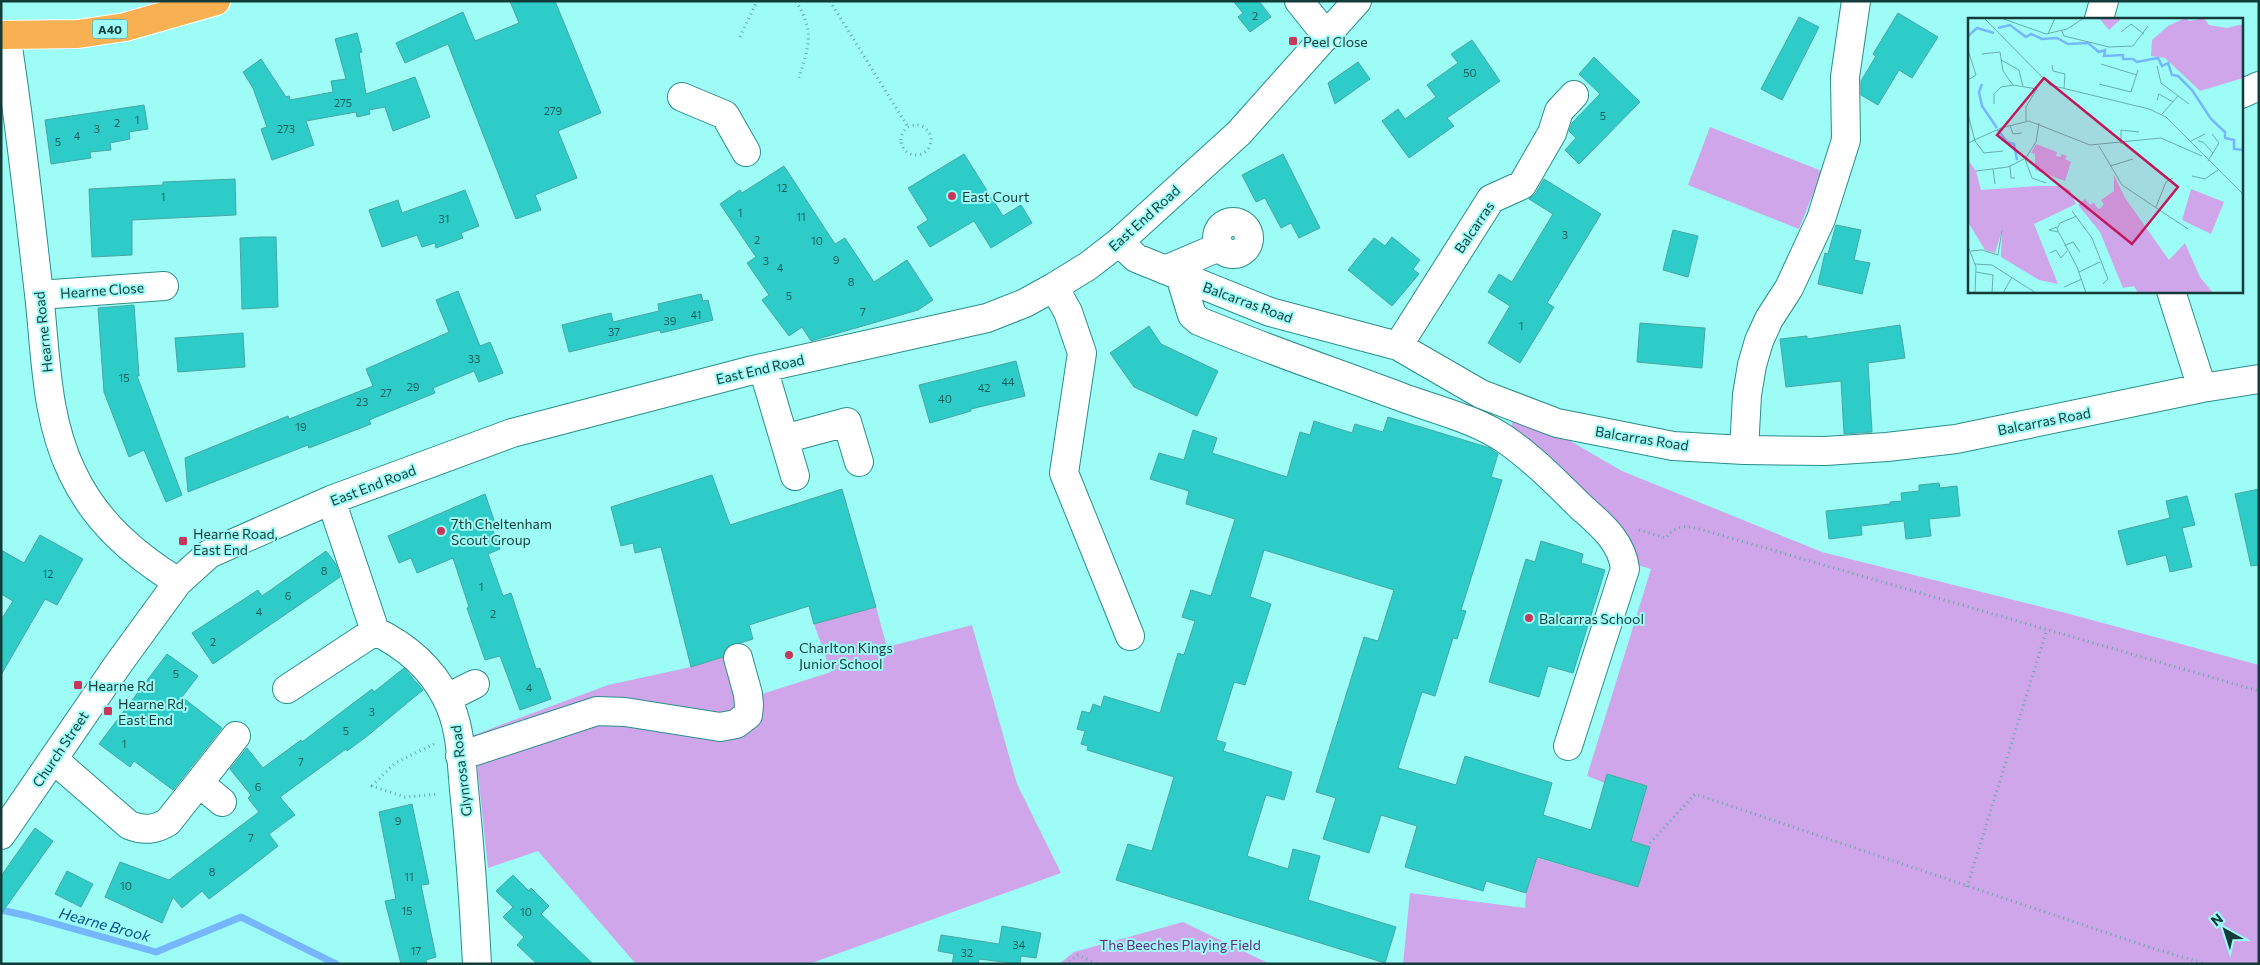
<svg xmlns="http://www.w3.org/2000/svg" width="2260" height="965" viewBox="0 0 2260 965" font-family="Commissioner,sans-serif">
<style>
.green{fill:#cfa6ea}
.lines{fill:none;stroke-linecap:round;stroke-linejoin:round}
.stream{stroke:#75b7ff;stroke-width:7}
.building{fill:#2dccc8;stroke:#48a7a3}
.minor-casing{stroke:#2a8e8a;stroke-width:30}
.highway-casing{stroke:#fff;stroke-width:30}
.path{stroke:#62a9a5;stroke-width:3;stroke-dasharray:1 4;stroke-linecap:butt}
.minor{stroke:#fff;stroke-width:28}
.highway{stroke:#f7b152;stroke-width:28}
.poi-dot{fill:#c73759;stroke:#9efcf7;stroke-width:2}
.labels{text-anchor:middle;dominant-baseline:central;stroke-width:4;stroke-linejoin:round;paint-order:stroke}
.number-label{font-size:11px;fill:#1a5f5d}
.shield{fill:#9efcf7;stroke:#3d7572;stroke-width:1}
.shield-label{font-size:12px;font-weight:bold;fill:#133b39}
.poi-label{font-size:14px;fill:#133b39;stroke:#9efcf7;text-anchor:start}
.street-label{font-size:14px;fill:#133b39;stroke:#9efcf7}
.park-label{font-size:14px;fill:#652885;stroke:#9efcf7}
.water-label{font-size:15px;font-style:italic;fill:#034f8e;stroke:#9efcf7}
.inset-river{fill:none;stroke:#75b7ff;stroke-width:2.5}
.inset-road{fill:none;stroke:#66afab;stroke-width:1}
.view{fill:#c2185b;fill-opacity:0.15;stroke:#c2185b;stroke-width:2.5}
.inset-edge{fill:none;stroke:#133b39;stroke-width:2.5}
</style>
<rect width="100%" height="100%" fill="#9efcf7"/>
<path class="green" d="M1710,127L1822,171L1799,229L1688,185Z
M1514,418L1553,431L1622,471L1822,552L2062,612L2259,665V964H1403L1410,893L1525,908L1526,893L1537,858L1638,887L1650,847L1631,841L1647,786L1608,774L1605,783L1587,776L1651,569L1624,561L1506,440Z
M876,607L887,647L972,625L1017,784L1061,873L809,964H636L538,851L488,868L474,735L608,685L691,667L751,649L762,694L831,672L814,624Z
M1183,922L1270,964H1059L1074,952Z"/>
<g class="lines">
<path class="stream" d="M1,910L28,916L156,952L241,917L336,964"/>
</g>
<path class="building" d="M510,1H555L601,113L558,131L577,178L535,195L541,210L516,219L448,44L405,63L396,43L463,12L475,41L519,23Z
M1233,1H1259L1271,17L1250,32L1238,17L1243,13Z
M1898,13L1938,37L1912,78L1899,70L1878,105L1861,95V81L1876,56L1873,54Z
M1799,17L1819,27L1782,100L1761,89Z
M357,33L362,52L359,53L366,94L415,77L430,117L393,131L385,107L369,110L370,114L357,117L356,112L306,121L314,145L272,160L261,129L267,127L253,88L243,72L261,59L286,97L289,96L290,100L333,92L331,81L346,79L335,39Z
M1472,40L1500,81L1447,118L1454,126L1409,158L1382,121L1398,109L1405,119L1436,97L1427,85L1458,63L1451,54Z
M1594,57L1640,102L1579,164L1565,150L1576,138L1569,131L1572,123L1600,94L1579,74Z
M1358,62L1370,79L1335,104L1328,83Z
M144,105L148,129L129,132L130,139L110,143L111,150L90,152L91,158L51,164L45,120Z
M964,154L1003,216L1021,205L1032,223L991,248L974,221L930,247L917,227L928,220L908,188Z
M1283,154L1320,228L1299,238L1291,223L1281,228L1265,198L1256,202L1242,175Z
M784,166L835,244L845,238L874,282L907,260L933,300L918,310L811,341L802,327L789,336L762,300L769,295L747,263L756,257L720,204L740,190L742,193Z
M235,179L236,215L132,220V255L92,257L89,189L163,185V182Z
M1544,179L1601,214L1547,303L1554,307L1520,363L1488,343L1510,306L1488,292L1499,274L1512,282L1553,214L1529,199L1536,193Z
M465,190L479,226L461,233L463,238L436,248L435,243L422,247L417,235L382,247L369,210L398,200L402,213Z
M1836,225L1861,230L1854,260L1870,263L1862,294L1818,284L1825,253L1828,254Z
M1673,230L1698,236L1688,277L1663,270Z
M261,237H276L278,307L242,309L240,238Z
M1392,237L1420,260L1413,269L1419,274L1392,306L1348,270L1374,238L1385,246Z
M458,291L480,346L490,342L503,373L479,382L474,371L433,388L435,393L369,420L371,424L309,448L308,445L188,492L185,458L288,416L289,419L373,386L366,369L449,332L436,300Z
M701,294L703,301L708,300L713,320L661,333L660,330L569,352L562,325L611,313L613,322L659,311L658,304Z
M134,305L139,376H137L182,495L166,502L144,450L129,457L104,392L98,308Z
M1640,323L1705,328L1702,368L1637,362Z
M1900,325L1905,358L1868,363L1872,432L1844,434L1841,381L1786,387L1780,339L1807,336V339Z
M1149,326L1161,344L1218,371L1197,416L1134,387L1110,353Z
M243,333L245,367L178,372L175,338Z
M1016,361L1025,396L971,409V411L930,423L919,385Z
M1388,417L1490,448L1498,454L1491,477L1502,480L1461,610L1466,611L1457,639L1453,638L1435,696L1422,692L1398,768L1456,785L1465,756L1552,783L1543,815L1591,830L1607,774L1647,786L1631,841L1650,847L1638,887L1537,857L1526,893L1486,881L1483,891L1405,867L1417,826L1381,815L1369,853L1323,839L1336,798L1316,792L1364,637L1378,641L1394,590L1264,550L1250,597L1271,604L1245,685L1234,682L1216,740L1226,743L1223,751L1292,772L1284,800L1266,795L1247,856L1288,869L1293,849L1320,856L1308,900L1396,927L1385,963L1116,880L1128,844L1152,851L1174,777L1087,750L1088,746L1081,744L1085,731L1077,729L1082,711L1090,713L1093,704L1101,707L1104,696L1160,713L1178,653L1184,655L1195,621L1182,617L1191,590L1211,596L1235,519L1186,504L1189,491L1150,479L1159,453L1184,460L1193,430L1217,438L1212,453L1287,477L1300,432L1310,435L1314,421L1352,433L1355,424L1383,432Z
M712,475L730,525L842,489L876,607L814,624L809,606L749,625L753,639L727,647L723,657L691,667L661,547L635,553L633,543L621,546L611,507Z
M1939,483L1940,488L1957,486L1960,516L1929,519L1931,536L1906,539L1904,521L1861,526L1862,535L1829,539L1826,511L1890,504V502L1902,501L1901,493L1919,491V485Z
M2259,489V565L2251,566L2235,494Z
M485,494L496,526L492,528L500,549L488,554L503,596L511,593L536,669L540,668L551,699L520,710L500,656L485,660L467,608L469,607L453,558L417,573L411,558L399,563L388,536Z
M2187,496L2195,525L2182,528L2192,567L2170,572L2166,555L2127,565L2118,531L2170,518L2166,501Z
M40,535L83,559L57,605L45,599L1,675V620L13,601L1,594V550L24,563Z
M1541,541L1583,554L1581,563L1605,570L1573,673L1548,666L1539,697L1489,682L1526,559L1535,562Z
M326,551L336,564L340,577L213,664L192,633L258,590L262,596Z
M167,654L198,676L182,697L222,728L173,790L134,761L130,767L99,744Z
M404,668L423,690L366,737L347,751L346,749L280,797L295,815L269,834L278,846L246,871L209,899L202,891L182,908L173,897L162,923L105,897L120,862L169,880L259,812L248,798L251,795L230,769L247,748L263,768L301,740L302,742L372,689L374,692Z
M412,804L429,884L421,885L436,957L426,960L427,964H401L385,901L396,899L379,812Z
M35,828L53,841L1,914V876Z
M67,871L93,884L81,907L55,894Z
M513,875L529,891L531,888L549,906L541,914L593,964H537L517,945L524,937L503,917L513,907L496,891Z
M1002,926L1041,933L1036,958L1021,956L1020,964L979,959L978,964H952L954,954L938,951L941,935L999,944Z"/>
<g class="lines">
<defs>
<path id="minor" d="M1299,1L1327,36
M2099,19L2104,1
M6,35C20,121 29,208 39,294C46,354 45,416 72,472C95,521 133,554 178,582
M2241,94L2259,86
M682,97L725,115L746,152
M1217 238a16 16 0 1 1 32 0a16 16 0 1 1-32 0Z
M1119,242L1136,258L1270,312L1398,346L1481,394L1557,423L1673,446L1744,450L1825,451L1887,447L1956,439L2202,388L2259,379
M1165,270L1219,247
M1180,276L1192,315L1199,321C1266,349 1334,372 1401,397C1436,410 1476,419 1506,440C1533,459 1557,483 1580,506C1600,524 1622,541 1625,569L1568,746
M1054,287L1068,312L1082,353L1064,473L1130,636
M2171,291L2202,388
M39,295L164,286
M1398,346L1491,199L1522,185L1552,133L1559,111L1574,95
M763,368L795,476
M784,439L847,422L859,462
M1744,450L1747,395L1752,365L1759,341L1769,319L1789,288L1821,219L1846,140L1845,77L1856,1
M331,500L375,631C406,646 430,666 446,697C461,725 461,758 464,789C470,848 474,905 477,964
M287,689L375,631
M447,698L475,684
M460,756L597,711L625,712L720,727L736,724L748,715L749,705L748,694L738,658
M53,759L129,825C144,831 155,830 168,822L236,736
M199,783L222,802
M1,835L119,663L178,582L209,554L331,500L512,433L749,371L987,318L1025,303L1054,287L1088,266L1119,242L1239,133L1357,1"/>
<path id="highway" d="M1,35L78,34L125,27L216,1"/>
</defs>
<use href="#minor" class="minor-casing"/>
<use href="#highway" class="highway-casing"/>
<path class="path" d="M796,1C815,33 809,44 799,78
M830,1L908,127
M740,37L757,1
M901 140a15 15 0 1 1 30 0a15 15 0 1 1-30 0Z
M1639,530L1666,538C1673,527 1684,525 1696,528L2259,691
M434,744L395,763L372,786L405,797L439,794
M1650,843L1695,794L2155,949L2206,964
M1967,887L2047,629
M1065,964L1078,955L1097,964"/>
<use href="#minor" class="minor"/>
<use href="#highway" class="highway"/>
</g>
<g class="poi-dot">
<rect x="1288" y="36" width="10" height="10" rx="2.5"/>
<circle cx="952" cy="196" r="5"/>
<circle cx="441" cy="531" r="5"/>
<rect x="178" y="536" width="10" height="10" rx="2.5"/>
<circle cx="1529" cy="618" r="5"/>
<circle cx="789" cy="655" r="5"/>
<rect x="73" y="680" width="10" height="10" rx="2.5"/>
<rect x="103" y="706" width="10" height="10" rx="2.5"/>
</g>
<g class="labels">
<g class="number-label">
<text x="1255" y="15">2</text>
<text x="1470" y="72">50</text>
<text x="343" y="102">275</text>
<text x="553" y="110">279</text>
<text x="1603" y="115">5</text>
<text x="137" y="119">1</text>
<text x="117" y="122">2</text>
<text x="97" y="128">3</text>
<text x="286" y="128">273</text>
<text x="77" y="135">4</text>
<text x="58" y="141">5</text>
<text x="782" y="187">12</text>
<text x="163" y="196">1</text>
<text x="740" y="212">1</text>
<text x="801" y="216">11</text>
<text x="444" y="218">31</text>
<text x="1565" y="234">3</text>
<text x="757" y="239">2</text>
<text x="817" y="240">10</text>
<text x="836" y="259">9</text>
<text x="766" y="260">3</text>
<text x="780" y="267">4</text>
<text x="851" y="281">8</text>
<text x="789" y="295">5</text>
<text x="863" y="311">7</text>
<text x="696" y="314">41</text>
<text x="670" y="320">39</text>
<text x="1521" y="325">1</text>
<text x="614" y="331">37</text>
<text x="474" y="358">33</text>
<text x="124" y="377">15</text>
<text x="1008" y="381">44</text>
<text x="413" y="386">29</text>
<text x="984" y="387">42</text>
<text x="386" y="392">27</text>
<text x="945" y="398">40</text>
<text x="362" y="401">23</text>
<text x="301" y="426">19</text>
<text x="324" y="570">8</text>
<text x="48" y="573">12</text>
<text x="481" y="586">1</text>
<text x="288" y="595">6</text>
<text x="259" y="611">4</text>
<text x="493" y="613">2</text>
<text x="213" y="641">2</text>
<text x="176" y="673">5</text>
<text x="529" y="687">4</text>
<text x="372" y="711">3</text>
<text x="346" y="730">5</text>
<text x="124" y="743">1</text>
<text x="301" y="761">7</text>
<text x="258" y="786">6</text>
<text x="398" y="820">9</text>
<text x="251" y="837">7</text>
<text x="212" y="871">8</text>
<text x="409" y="876">11</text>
<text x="126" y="885">10</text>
<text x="407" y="910">15</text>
<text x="526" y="911">10</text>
<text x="1019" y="944">34</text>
<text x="416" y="950">17</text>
<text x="967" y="952">32</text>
</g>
<rect class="shield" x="92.5" y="19.5" width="35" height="19" rx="4"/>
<g class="shield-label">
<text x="110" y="29">A40</text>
</g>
<g class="poi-label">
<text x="1303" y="41">Peel Close</text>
<text x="962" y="196">East Court</text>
<text x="451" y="523">7th Cheltenham<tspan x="451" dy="16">Scout Group</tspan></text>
<text x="193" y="533">Hearne Road,<tspan x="193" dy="16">East End</tspan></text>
<text x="1539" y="618">Balcarras School</text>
<text x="799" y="647">Charlton Kings<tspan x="799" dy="16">Junior School</tspan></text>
<text x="88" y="685">Hearne Rd</text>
<text x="118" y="703">Hearne Rd,<tspan x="118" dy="16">East End</tspan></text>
</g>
<g class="street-label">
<text transform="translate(1144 218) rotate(-42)">East End Road</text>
<text transform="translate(1474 227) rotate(-56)">Balcarras</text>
<text transform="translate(102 290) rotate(-4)">Hearne Close</text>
<text transform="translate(1248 302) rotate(20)">Balcarras Road</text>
<text transform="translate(43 332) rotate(-96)">Hearne Road</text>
<text transform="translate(760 369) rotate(-13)">East End Road</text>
<text transform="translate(2044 421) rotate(-11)">Balcarras Road</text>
<text transform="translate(1642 438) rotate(9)">Balcarras Road</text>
<text transform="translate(373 485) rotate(-21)">East End Road</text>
<text transform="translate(60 749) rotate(-56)">Church Street</text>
<text transform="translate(461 771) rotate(-97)">Glynrosa Road</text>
</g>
<g class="park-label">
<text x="1180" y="944">The Beeches Playing Field</text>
</g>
<g class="water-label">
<text transform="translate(105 924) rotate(15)">Hearne Brook</text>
</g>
</g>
<g transform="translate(1968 18)">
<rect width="275" height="275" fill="#9efcf7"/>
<path d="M131,0H154L141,12ZM217,0L222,3L236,0L241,7L259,10L275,6V60L232,73L197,40L183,38L184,22L200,8ZM68,126L89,134L88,138L92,139L94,136L99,138L97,141L103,144L97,163L67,152V136L63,135ZM0,142L8,153L13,172L70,168H94L102,172L108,186L66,206L90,266L71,262L33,239L34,212L27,235L17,232L0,204ZM146,157L157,180L201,242L217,225L232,259L245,275H170L166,268L155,270L132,214L110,187L117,181L122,187L126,185L130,191L133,190L136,186L133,182L146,173ZM223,171L256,184L243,216L214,202Z" fill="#cfa6ea"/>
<path class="inset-river" d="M30,10L42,7L58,19L63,16L74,21L89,20L100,26L120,25L131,34L137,32L136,38L155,37V41H165L169,44L190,40L194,48L200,45L204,57L210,58L224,72L243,101L257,114V120L266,122V131L275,132M0,18L9,10L26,15M14,66L11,74L14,88L29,110M30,112L39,124L46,126L49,142"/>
<path class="inset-road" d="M16,0L82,67L181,91L198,99L275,176M33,0L78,16L99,11L116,0M94,13L96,18L141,29L165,28L180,8M153,14L163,6L176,16M80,16L87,0M0,32L8,57L0,62M14,36L32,34L35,53L45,67M33,42L51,52L55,69M133,46L169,57M84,47L85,53L97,56L96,70M189,48L193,65L221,86M131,66L163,74L170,52M189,82L191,76L205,84M26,86V76L33,69L45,67L69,71M0,96L7,123M194,96L210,78M58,103V89L74,62M71,105L68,124L57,141L64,160L78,165M42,107L45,116L54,115M7,123L16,135L35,133M223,123L237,116M230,123L235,124L245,135M0,125L33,110L61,103L122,127L193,120L234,138M153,126V112L171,114M131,128L154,167L220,211M240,143L251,125L244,116M42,148L43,160H47M142,148L165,141M25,151L27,166M8,153L40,149L56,141M224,158L237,161L250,152M188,189L198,164L205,160M104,193L124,220L140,261L135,266M109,198L92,205L89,211L109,249L118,275M89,209L81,212L90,214M0,228L8,249L7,275M96,228L105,224L112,234M3,233L14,232L30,237L34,212M82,235L88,232L93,240L99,233M7,246L24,247L68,275M8,254L25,257L24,275M111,254L132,244M96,269L114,261M35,275L44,259"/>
<path class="view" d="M76,60L210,169L164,226L29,117Z"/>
<rect width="275" height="275" class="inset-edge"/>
</g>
<rect width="2260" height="965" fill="none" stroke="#133b39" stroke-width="5"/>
<g transform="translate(2225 930) rotate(321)" stroke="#9efcf7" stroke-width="4" paint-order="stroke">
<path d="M0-4L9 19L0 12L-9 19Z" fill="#133b39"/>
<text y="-8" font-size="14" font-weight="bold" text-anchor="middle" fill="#133b39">N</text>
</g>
</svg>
